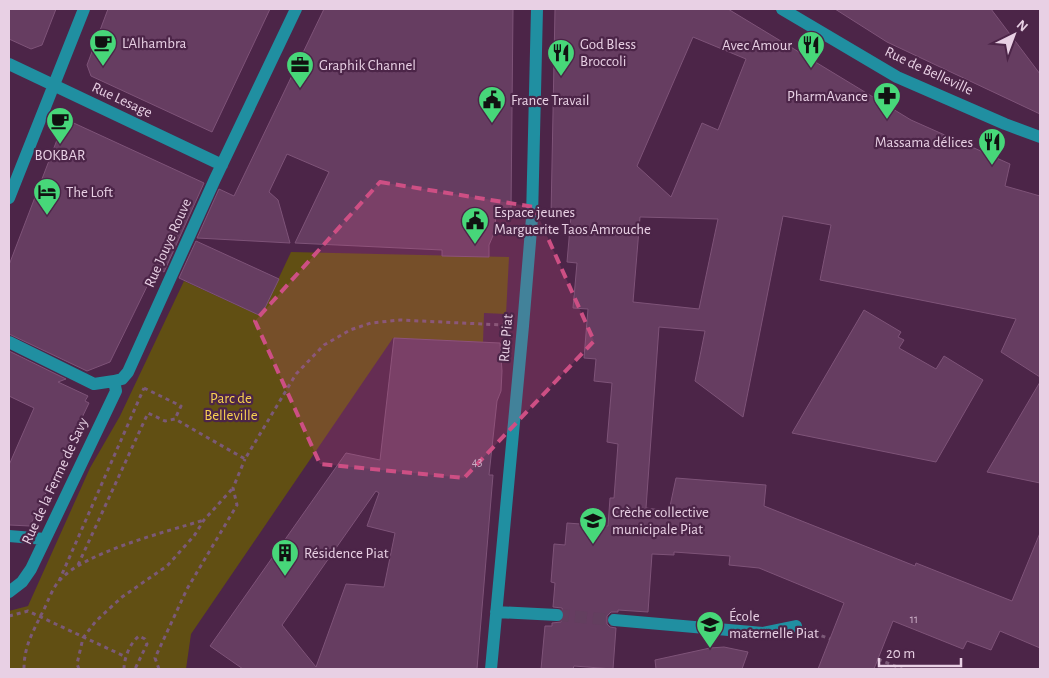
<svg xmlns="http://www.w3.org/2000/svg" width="1049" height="678" viewBox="0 0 1049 678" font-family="'Alegreya Sans',sans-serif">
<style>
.green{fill:#614f13}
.building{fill:#663d61;stroke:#7e5378;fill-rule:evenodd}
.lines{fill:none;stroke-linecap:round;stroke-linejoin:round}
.minor-tunnel{stroke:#633f5f;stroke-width:12;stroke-dasharray:12 6;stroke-linecap:butt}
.path{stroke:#7b5977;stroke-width:3;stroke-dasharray:4 4;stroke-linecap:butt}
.minor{stroke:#208fa1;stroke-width:12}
.marked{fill:#cd4f84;fill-opacity:0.2;stroke:#cd4f84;stroke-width:4;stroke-dasharray:10 6;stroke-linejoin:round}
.labels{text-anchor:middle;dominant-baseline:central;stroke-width:4.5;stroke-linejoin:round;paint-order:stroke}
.number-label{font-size:12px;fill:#c8abc3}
.poi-label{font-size:15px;fill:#e8d0e4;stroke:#4c2548;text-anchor:start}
.street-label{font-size:15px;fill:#e8d0e4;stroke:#4c2548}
.park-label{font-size:15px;fill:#f8d051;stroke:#4c2548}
</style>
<rect width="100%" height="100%" fill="#4c2548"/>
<path class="green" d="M291,252L509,257L506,314L484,313L483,342L393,338L191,634L186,669H9V611L28,606L90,468L120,416L184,281L261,316Z"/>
<path class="building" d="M9,9H56L42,45L31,49L9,39Z
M108,9H270L212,132L91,76L87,65Z
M324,9H513L511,211H496L495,231L489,245V257L442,256V250L295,243L329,172L287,154L269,192L278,200L290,243L197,238L219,189L234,196Z
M555,9H728L911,120L1010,164L1005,186L1040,196V377L1001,352L1016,319L820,280L831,225L783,216L743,417L695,381L705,331L659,327L646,508L669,511L676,478L766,485L764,506L915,566L916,563L1012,601L1040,533V648L1000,631L991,650L967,641L963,649L893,621L874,669H818L844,603L759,568L729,565L730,556L674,552V555L652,554L648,612L618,610V612H611L607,616V624L610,627L616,628L613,669L574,666L573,669H541L545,626H552V623L561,622L565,616L562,608L553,607L555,583L551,582L554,544L565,545L567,523L608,526L610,498H614L618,444L607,442L612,383L594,381L596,359L584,358L588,309L573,308L577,263L567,262L571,216H551ZM693,37L746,59L718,130L702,123L671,197L637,166ZM640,217L718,219L699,309L633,302Z
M835,9H991L1040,74V114L887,42Z
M65,119L204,183L164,272L156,268L110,362L87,371L9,334V265Z
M196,241L279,279L261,316L179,278Z
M864,310L901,332L898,337L904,340L899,348L936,369L944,356L983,380L936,462L792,433Z
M394,338L500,343L502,371L501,391L497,401L489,475H493L477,669H243L210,646L346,453L380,460ZM376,491L379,493L367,526L395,533L384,587L346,584L316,667L282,625Z
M9,351L66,379L58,382L88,396L85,401L89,403L30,526L9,525V465L34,408L9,396Z
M1040,382V483L987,472Z
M724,647L748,652L742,669H656L655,660L710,648Z"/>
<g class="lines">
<path class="minor-tunnel" d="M557,615L614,620"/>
<path class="path" d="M144,388L181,406L175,419
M78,565L148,413L165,421L175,419L245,459L296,374L324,345L350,330L371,323L400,320L503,325
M59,581L144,388
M9,616L28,611L126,657
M814,633L830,639
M878,659L902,669
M24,669C24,647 32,634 41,615C47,605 51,590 59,581C84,552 166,532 204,520
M79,669L77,664L83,638L96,621L122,597L167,566L194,536L204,520L233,488
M124,669C124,658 130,643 139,636L145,639L147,644L135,669
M159,669L155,658L187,589L237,505L233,488L245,459"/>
<path class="minor" d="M782,9L897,77L1005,124L1040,137
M9,64L222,165
M9,198L84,9
M9,342L94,384L114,381L122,379L128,372L215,179L296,9
M9,536L45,539
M9,592L22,582L31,569L116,391L114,381
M496,612L557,615
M614,620L763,633L796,626
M491,669L523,326L532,218L537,9"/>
</g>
<path class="marked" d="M380,182L534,207L594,341L464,478L320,464L255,321Z"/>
<defs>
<symbol id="cafe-pin" viewBox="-11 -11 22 30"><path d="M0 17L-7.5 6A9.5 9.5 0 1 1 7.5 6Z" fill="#47d779" stroke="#4c2548"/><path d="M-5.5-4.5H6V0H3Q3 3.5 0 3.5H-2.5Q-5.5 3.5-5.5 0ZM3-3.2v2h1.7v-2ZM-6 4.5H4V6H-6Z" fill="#111"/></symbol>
<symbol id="restaurant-pin" viewBox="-11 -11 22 30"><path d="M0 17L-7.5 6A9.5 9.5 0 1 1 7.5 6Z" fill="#47d779" stroke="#4c2548"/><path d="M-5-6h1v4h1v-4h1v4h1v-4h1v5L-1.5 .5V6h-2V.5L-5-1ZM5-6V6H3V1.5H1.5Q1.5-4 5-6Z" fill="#111"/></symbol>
<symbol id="office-pin" viewBox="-11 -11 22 30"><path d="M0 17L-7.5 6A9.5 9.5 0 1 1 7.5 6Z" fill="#47d779" stroke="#4c2548"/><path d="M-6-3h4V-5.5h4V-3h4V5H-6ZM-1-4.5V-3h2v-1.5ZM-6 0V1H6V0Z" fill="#111"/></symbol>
<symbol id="pharmacy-pin" viewBox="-11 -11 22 30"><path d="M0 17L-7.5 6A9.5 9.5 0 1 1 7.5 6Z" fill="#47d779" stroke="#4c2548"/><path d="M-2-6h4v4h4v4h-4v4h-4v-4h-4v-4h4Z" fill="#111"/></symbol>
<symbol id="civic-pin" viewBox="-11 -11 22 30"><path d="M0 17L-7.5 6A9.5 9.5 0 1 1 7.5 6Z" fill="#47d779" stroke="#4c2548"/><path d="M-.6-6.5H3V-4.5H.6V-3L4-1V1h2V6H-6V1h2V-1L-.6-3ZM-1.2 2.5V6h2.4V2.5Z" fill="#111"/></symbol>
<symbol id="hotel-pin" viewBox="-11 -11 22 30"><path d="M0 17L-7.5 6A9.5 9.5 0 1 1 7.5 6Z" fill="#47d779" stroke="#4c2548"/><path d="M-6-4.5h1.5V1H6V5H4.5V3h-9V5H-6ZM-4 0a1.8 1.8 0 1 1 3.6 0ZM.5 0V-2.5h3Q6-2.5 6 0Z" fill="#111"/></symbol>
<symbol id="school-pin" viewBox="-11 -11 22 30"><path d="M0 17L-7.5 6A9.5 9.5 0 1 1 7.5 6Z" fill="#47d779" stroke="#4c2548"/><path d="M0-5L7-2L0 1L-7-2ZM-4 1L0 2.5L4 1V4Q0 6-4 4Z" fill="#111"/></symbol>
<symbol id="building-pin" viewBox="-11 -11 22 30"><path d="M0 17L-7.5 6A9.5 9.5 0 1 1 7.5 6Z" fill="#47d779" stroke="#4c2548"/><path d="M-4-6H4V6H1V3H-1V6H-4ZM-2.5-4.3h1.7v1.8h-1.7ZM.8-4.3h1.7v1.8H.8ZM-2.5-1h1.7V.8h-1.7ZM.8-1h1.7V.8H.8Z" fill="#111"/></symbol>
</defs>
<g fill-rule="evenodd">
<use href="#cafe-pin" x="87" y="27" width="32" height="43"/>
<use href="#restaurant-pin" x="795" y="29" width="32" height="43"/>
<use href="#restaurant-pin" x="545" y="37" width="32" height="43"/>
<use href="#office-pin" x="284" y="49" width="32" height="43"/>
<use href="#pharmacy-pin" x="871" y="80" width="32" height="43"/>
<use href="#civic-pin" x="476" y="84" width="32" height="43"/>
<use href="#cafe-pin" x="44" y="105" width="32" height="43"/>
<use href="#restaurant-pin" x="976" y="126" width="32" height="43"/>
<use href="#hotel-pin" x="31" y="176" width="32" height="43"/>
<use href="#civic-pin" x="459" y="205" width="32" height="43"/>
<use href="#school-pin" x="577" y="505" width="32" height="43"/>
<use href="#building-pin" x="269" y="537" width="32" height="43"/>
<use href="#school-pin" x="694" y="609" width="32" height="43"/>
</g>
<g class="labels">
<g class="number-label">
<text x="477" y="462">43</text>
<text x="914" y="619">11</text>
</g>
<g class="poi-label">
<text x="122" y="43">L'Alhambra</text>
<text x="580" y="44">God Bless<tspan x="580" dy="17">Broccoli</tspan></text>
<text x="792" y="45" text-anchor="end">Avec Amour</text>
<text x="319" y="65">Graphik Channel</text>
<text x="868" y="96" text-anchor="end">PharmAvance</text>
<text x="511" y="100">France Travail</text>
<text x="973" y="142" text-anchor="end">Massama délices</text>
<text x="60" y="155" text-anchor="middle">BOKBAR</text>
<text x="66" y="192">The Loft</text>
<text x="494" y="212">Espace jeunes<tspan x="494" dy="17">Marguerite Taos Amrouche</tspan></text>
<text x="612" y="512">Crèche collective<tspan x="612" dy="17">municipale Piat</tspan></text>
<text x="304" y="553">Résidence Piat</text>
<text x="729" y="616">École<tspan x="729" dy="17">maternelle Piat</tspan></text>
</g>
<g class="street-label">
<text transform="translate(929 71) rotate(25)">Rue de Belleville</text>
<text transform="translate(122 100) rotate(25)">Rue Lesage</text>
<text transform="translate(168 243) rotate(-66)">Rue Jouye Rouve</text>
<text transform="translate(506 338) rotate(-85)">Rue Piat</text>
<text transform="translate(55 481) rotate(-65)">Rue de la Ferme de Savy</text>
</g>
<g class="park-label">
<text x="231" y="398">Parc de<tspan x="231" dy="17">Belleville</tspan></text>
</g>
</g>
<rect width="1049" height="678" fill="none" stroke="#e8d0e4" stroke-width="20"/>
<g transform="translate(1014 35) rotate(42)" stroke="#4c2548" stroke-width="4" paint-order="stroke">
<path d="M0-4L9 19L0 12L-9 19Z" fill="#e8d0e4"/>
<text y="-8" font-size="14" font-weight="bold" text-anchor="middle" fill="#e8d0e4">N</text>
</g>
<path d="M879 658v8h82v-8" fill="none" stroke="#e8d0e4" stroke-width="2.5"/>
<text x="886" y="658" font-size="15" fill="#e8d0e4" stroke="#4c2548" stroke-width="4" paint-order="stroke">20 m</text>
</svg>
